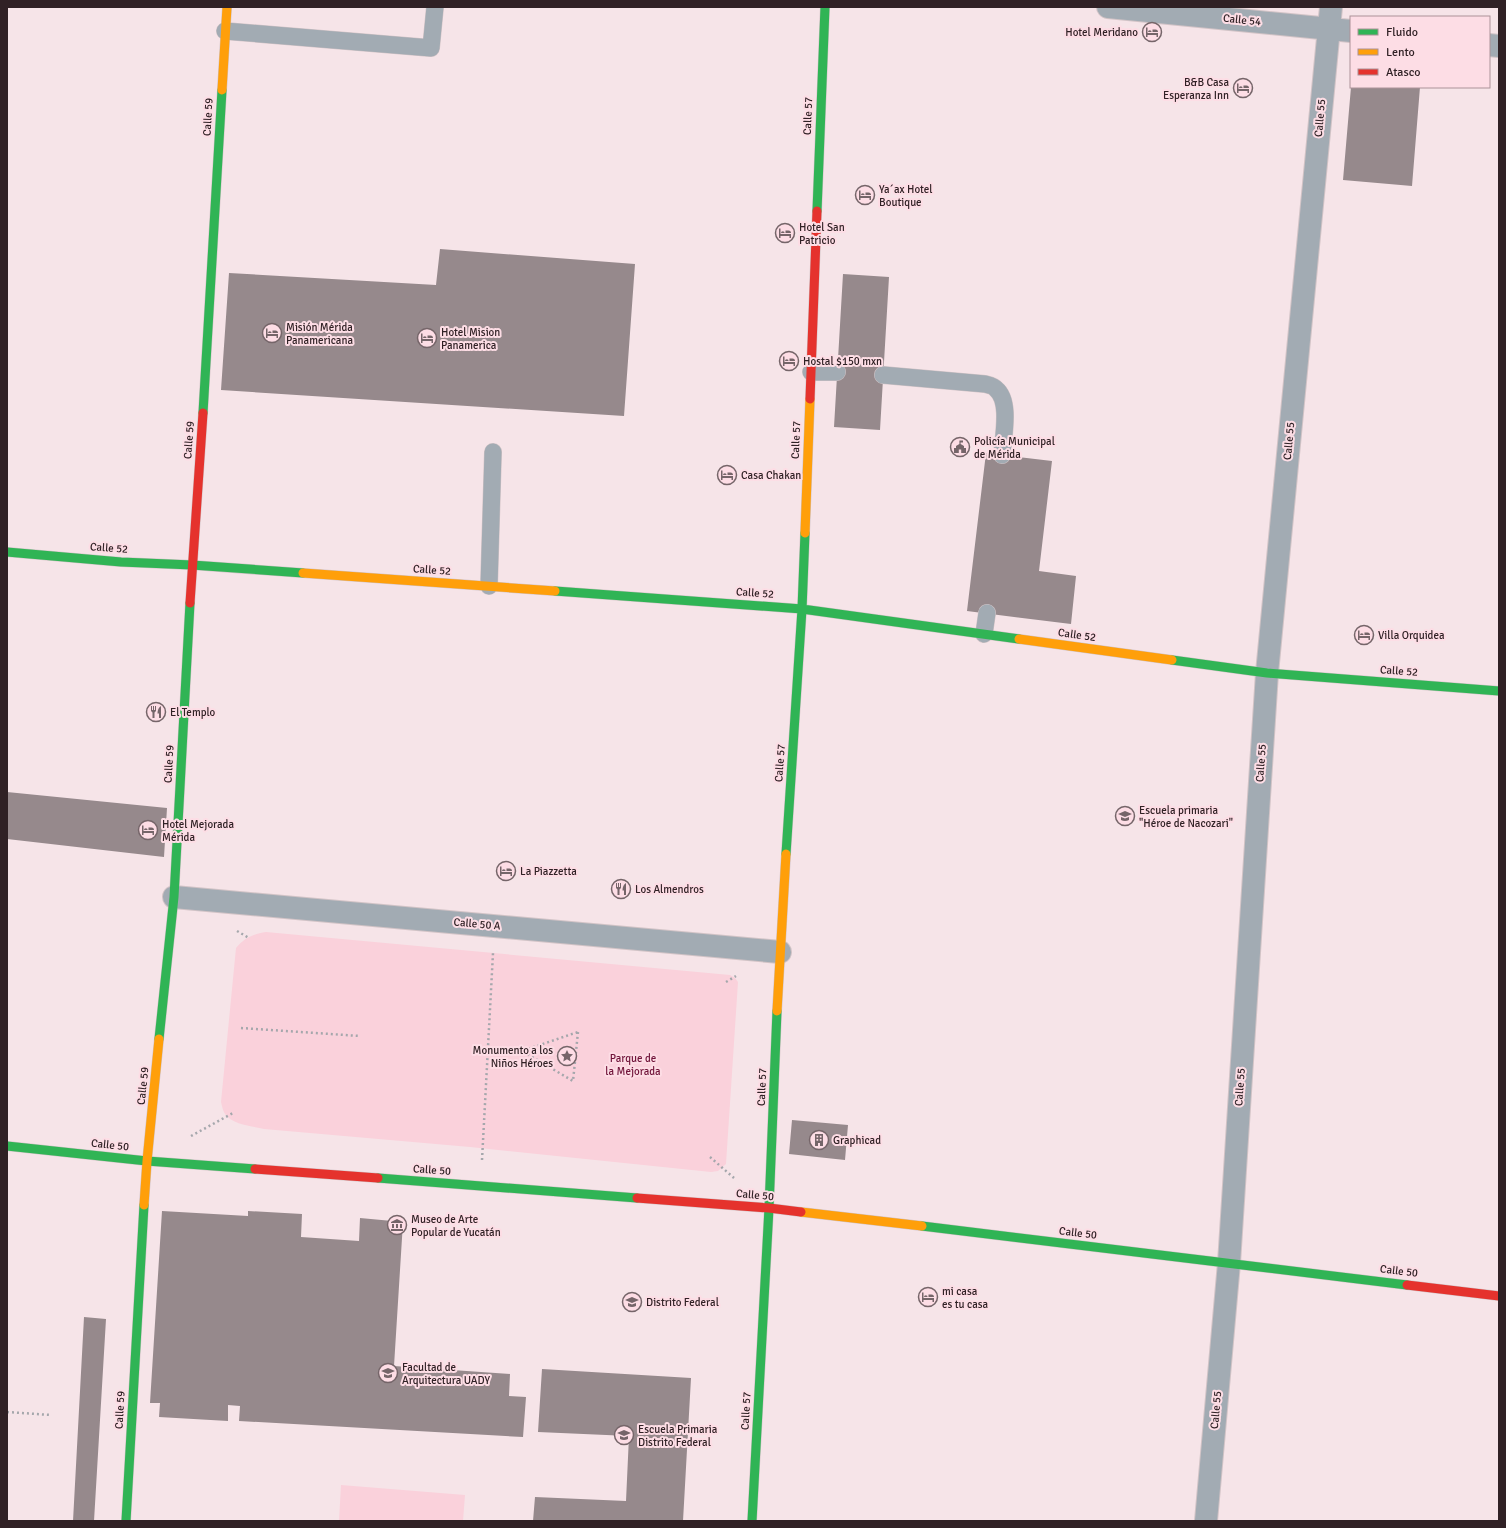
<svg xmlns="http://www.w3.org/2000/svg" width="1506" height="1528" viewBox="0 0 1506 1528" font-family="Signika,sans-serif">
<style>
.green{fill:#fad1db}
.building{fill:#96898c}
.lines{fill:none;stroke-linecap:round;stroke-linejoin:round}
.lane-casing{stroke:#d1c3c6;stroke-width:18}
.street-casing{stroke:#d1c3c6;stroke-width:24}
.fast-casing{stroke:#d1c3c6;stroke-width:10}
.slow-casing{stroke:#d1c3c6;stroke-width:10}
.jam-casing{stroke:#d1c3c6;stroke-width:10}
.path{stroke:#a5a7ac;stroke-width:2.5;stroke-dasharray:2 3;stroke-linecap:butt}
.lane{stroke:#a2abb3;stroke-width:17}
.street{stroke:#a2abb3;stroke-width:22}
.fast{stroke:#30b455;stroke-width:9}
.slow{stroke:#ff9f0a;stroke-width:9}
.jam{stroke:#e5322d;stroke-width:9}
.labels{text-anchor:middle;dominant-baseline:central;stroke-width:4;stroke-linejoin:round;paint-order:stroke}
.street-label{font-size:11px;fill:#302125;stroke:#fddde5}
.poi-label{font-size:11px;fill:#302125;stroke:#fddde5;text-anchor:start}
.park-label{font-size:11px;fill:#701339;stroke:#fddde5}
</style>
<rect width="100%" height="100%" fill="#f6e4e8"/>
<path class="green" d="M266,932L730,975L735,978L738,982L726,1164L718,1171L711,1172L470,1147L264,1129C252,1126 233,1125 225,1114C223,1111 222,1106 221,1102L236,948C244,938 253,934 266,932Z
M341,1485L465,1495L463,1521H339Z"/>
<path class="building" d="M1351,87H1420L1412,186L1343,180Z
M440,249L635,264L624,416L221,390L229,273L436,285Z
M843,274L889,277L880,430L834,427Z
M986,453L1052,461L1039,571L1076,576L1071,624L967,611Z
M7,792L167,808L164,857L7,839Z
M792,1120L848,1125L845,1160L789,1154Z
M162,1211L248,1216V1211L302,1214L301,1237L359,1241L360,1218L403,1222L394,1366L510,1374L509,1396L526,1397L523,1437L239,1421L240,1406L228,1405V1421L159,1417L160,1403H150Z
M84,1317L106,1319L94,1521H73Z
M542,1369L691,1378L683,1521H533L535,1497L626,1501L629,1436L538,1432Z"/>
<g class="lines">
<defs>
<path id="lane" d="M225,31L431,48L435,7
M811,372H837
M883,375L985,384C989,385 994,386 996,389C1011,401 1003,437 1002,455
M489,586L493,452
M984,634L987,613"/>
<path id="street" d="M1108,7L1351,31
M1489,45L1499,46
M174,897L780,952
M1206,1521L1229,1263L1267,673L1331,7"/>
<path id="fast" d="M817,211L825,7
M203,413L222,90
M7,552L121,562L192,565L303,573
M555,591L802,609L1019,639
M1172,660L1267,673L1499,691
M786,854L802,609L805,533
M159,1039L174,897L190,603
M7,1146L147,1161L255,1169
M378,1178L637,1198
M922,1226L1407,1285
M126,1521L144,1205
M752,1521L769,1208L777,1011"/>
<path id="slow" d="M222,90L227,7
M805,533L810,399
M303,573L555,591
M1019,639L1172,660
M777,1011L786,854
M144,1205L147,1161L159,1039
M801,1212L922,1226"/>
<path id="jam" d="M810,399L817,211
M190,603L203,413
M255,1169L378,1178
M637,1198L769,1208L801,1212
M1407,1285L1499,1296"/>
</defs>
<use href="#lane" class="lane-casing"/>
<use href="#street" class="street-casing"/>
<use href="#fast" class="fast-casing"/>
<use href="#slow" class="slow-casing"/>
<use href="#jam" class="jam-casing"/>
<path class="path" d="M237,931L249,938
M726,982L736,976
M241,1028L360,1036
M578,1032L573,1081L522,1051Z
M488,1050L522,1051
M191,1136L233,1113
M710,1157L734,1178
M482,1160L493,953
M7,1412L51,1415"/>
<use href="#lane" class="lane"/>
<use href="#street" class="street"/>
<use href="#fast" class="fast"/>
<use href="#slow" class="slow"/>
<use href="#jam" class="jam"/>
</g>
<defs>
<symbol id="hotel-ring" viewBox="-11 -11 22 22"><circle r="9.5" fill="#fddde5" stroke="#756569" stroke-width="1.5"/><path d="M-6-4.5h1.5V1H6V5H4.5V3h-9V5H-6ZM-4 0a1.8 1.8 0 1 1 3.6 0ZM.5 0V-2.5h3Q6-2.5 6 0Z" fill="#756569"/></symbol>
<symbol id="civic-ring" viewBox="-11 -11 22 22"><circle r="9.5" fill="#fddde5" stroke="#756569" stroke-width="1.5"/><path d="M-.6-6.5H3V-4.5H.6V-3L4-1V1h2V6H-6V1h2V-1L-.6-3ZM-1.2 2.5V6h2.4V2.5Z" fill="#756569"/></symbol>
<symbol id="restaurant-ring" viewBox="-11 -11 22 22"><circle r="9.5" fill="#fddde5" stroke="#756569" stroke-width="1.5"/><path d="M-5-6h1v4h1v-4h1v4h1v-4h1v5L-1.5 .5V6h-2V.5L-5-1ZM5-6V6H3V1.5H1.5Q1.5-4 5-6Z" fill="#756569"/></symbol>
<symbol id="school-ring" viewBox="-11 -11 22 22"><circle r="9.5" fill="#fddde5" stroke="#756569" stroke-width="1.5"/><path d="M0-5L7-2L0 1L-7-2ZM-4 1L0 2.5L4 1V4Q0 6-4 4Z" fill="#756569"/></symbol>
<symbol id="sight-ring" viewBox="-11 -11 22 22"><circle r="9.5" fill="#fddde5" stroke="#756569" stroke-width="1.5"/><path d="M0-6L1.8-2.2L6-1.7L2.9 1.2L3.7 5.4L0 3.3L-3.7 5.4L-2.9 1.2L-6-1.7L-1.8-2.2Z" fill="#756569"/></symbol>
<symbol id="building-ring" viewBox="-11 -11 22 22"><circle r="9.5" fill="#fddde5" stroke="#756569" stroke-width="1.5"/><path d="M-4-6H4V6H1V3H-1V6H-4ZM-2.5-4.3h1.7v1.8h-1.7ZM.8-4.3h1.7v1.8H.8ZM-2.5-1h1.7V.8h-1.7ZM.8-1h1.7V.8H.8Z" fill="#756569"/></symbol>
<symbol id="museum-ring" viewBox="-11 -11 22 22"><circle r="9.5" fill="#fddde5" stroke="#756569" stroke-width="1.5"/><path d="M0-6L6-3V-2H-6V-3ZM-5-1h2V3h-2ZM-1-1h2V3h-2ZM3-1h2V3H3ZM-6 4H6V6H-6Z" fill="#756569"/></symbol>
<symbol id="university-ring" viewBox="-11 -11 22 22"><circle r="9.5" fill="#fddde5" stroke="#756569" stroke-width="1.5"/><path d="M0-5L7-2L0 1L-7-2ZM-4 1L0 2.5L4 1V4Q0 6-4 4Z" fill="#756569"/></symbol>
</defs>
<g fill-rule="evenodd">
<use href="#hotel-ring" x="1141" y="21" width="22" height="22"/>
<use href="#hotel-ring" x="1232" y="77" width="22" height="22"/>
<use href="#hotel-ring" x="854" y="184" width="22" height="22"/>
<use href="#hotel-ring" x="774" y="222" width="22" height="22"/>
<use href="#hotel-ring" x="261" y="322" width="22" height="22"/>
<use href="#hotel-ring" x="416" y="327" width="22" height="22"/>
<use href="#hotel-ring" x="778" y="350" width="22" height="22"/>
<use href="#civic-ring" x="949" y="436" width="22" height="22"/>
<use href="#hotel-ring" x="716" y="464" width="22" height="22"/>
<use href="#hotel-ring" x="1353" y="624" width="22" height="22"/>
<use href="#restaurant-ring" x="145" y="701" width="22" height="22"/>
<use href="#school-ring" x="1114" y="805" width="22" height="22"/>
<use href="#hotel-ring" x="137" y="819" width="22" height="22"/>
<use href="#hotel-ring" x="495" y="860" width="22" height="22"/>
<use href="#restaurant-ring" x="610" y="878" width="22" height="22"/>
<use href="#sight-ring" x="556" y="1045" width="22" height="22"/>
<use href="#building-ring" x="808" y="1129" width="22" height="22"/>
<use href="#museum-ring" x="386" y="1214" width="22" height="22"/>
<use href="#hotel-ring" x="917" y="1286" width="22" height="22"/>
<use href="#school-ring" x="621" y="1291" width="22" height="22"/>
<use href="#university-ring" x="377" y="1362" width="22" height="22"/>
<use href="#school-ring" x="613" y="1424" width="22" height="22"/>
</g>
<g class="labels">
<g class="street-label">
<text transform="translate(1242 20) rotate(6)">Calle 54</text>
<text transform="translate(808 116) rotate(-88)">Calle 57</text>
<text transform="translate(208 117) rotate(-87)">Calle 59</text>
<text transform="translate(1320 118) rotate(-85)">Calle 55</text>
<text transform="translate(189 440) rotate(-86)">Calle 59</text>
<text transform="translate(796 440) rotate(-88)">Calle 57</text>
<text transform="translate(1289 441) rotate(-85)">Calle 55</text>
<text transform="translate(109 548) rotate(4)">Calle 52</text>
<text transform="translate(432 570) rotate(4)">Calle 52</text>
<text transform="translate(755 593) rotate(4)">Calle 52</text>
<text transform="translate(1077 635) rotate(8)">Calle 52</text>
<text transform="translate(1399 671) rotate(4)">Calle 52</text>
<text transform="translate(780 763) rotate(-86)">Calle 57</text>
<text transform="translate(1261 763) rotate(-86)">Calle 55</text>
<text transform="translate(169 764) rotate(-87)">Calle 59</text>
<text transform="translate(477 924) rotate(5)">Calle 50 A</text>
<text transform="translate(143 1086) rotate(-84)">Calle 59</text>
<text transform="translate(762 1087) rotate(-88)">Calle 57</text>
<text transform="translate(1240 1087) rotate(-86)">Calle 55</text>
<text transform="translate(110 1145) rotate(6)">Calle 50</text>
<text transform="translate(432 1170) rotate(4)">Calle 50</text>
<text transform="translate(755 1195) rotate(5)">Calle 50</text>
<text transform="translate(1078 1233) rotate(7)">Calle 50</text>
<text transform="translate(1399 1271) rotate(7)">Calle 50</text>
<text transform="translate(120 1410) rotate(-87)">Calle 59</text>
<text transform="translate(1216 1410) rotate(-85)">Calle 55</text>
<text transform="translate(746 1411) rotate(-87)">Calle 57</text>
</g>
<g class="poi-label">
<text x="1138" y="32" text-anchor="end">Hotel Meridano</text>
<text x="1229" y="82" text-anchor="end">B&amp;B Casa<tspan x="1229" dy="13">Esperanza Inn</tspan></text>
<text x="879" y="189">Ya´ax Hotel<tspan x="879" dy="13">Boutique</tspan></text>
<text x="799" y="227">Hotel San<tspan x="799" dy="13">Patricio</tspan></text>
<text x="286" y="327">Misión Mérida<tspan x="286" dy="13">Panamericana</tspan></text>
<text x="441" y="332">Hotel Mision<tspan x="441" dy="13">Panamerica</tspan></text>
<text x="803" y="361">Hostal $150 mxn</text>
<text x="974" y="441">Policía Municipal<tspan x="974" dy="13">de Mérida</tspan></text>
<text x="741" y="475">Casa Chakan</text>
<text x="1378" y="635">Villa Orquidea</text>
<text x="170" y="712">El Templo</text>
<text x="1139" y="810">Escuela primaria<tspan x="1139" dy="13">"Héroe de Nacozari"</tspan></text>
<text x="162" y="824">Hotel Mejorada<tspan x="162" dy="13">Mérida</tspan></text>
<text x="520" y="871">La Piazzetta</text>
<text x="635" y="889">Los Almendros</text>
<text x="553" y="1050" text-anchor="end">Monumento a los<tspan x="553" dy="13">Niños Héroes</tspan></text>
<text x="833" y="1140">Graphicad</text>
<text x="411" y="1219">Museo de Arte<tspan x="411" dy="13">Popular de Yucatán</tspan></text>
<text x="942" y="1291">mi casa<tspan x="942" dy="13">es tu casa</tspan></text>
<text x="646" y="1302">Distrito Federal</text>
<text x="402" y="1367">Facultad de<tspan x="402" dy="13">Arquitectura UADY</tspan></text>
<text x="638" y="1429">Escuela Primaria<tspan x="638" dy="13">Distrito Federal</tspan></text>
</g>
<g class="park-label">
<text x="633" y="1058">Parque de<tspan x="633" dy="13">la Mejorada</tspan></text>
</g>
</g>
<rect width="1506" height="1528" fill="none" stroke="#302125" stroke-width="16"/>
<rect x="1350" y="16" width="140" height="72" fill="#fddde5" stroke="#ab9298"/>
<rect x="1358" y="29" width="20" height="6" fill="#30b455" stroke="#ab9298"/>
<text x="1386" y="36" font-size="12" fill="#302125">Fluido</text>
<rect x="1358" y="49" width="20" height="6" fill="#ff9f0a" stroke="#ab9298"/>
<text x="1386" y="56" font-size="12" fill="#302125">Lento</text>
<rect x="1358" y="69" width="20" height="6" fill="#e5322d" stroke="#ab9298"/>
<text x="1386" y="76" font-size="12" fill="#302125">Atasco</text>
</svg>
